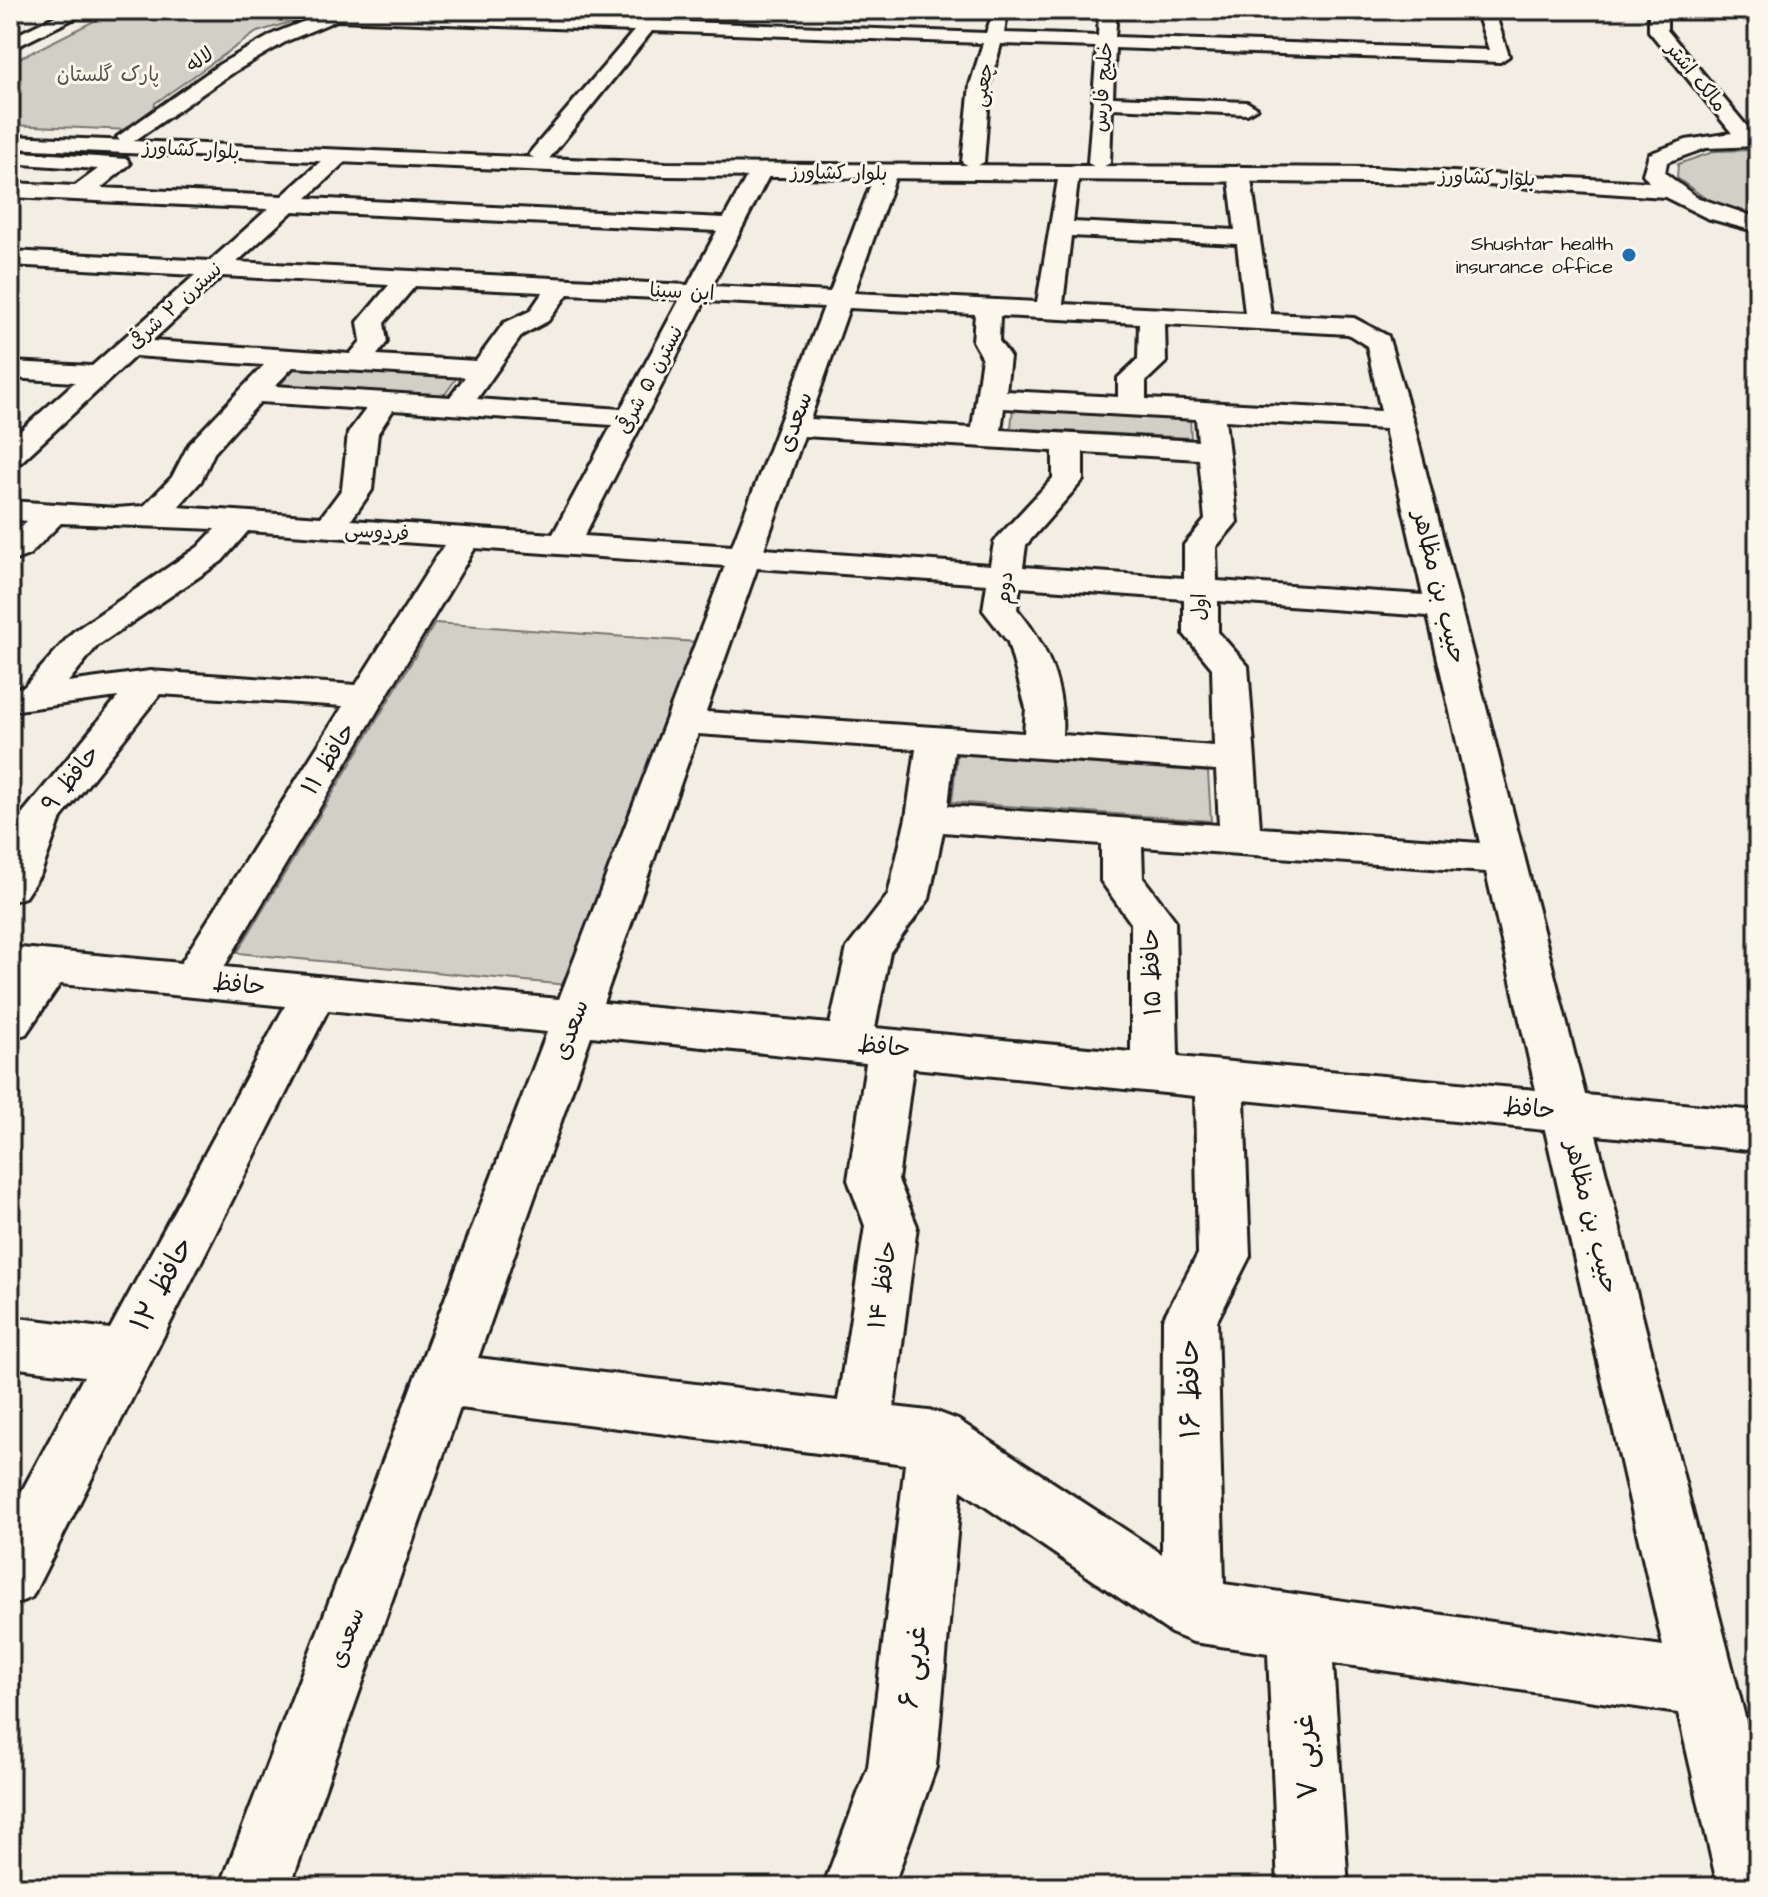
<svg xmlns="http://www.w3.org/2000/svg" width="1768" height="1897" viewBox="0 0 1768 1897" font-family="'Architects Daughter','Playpen Sans Arabic',sans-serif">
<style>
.green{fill:#d2cfc6;stroke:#777671;stroke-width:2}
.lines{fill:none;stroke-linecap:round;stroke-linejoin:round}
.minor-casing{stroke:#1c1c1c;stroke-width:6}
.major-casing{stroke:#1c1c1c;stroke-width:6}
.minor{fill:#fbf7ec;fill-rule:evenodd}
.major{fill:#fbf7ec;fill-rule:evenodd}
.poi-dot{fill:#1f6fb2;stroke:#fbf7ec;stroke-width:3}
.labels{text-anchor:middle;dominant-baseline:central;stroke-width:6;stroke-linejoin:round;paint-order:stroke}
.far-street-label{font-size:20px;fill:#1c1c1c;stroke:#fbf7ec}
.far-park-label{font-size:20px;fill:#53524f;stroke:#fbf7ec}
.far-poi-label{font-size:20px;fill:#1c1c1c;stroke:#fbf7ec;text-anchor:end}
.street-label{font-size:24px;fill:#1c1c1c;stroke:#fbf7ec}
.near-street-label{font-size:28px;fill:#1c1c1c;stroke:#fbf7ec}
</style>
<rect width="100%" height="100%" fill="#f2eee4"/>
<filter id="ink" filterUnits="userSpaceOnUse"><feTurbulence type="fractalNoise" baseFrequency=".0125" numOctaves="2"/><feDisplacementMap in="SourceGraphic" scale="16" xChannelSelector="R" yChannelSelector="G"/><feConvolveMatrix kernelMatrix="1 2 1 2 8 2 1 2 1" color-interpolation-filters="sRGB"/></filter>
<g filter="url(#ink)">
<path class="green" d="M116,10L308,17L257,32L155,103L153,115L130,130L10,125V63Z
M1758,150V215L1712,203L1677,178L1678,164L1716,151Z
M296,367L458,376L443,397L278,387Z
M1013,407L1190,417L1191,438L1011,428Z
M435,623L696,642L567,985L237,953Z
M957,754L1208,772L1211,821L952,802Z"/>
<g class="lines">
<defs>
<path id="minor" d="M332,10L643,21L652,10H666L661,21L986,33L994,10H1008L1004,33L1098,36L1099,10H1117L1115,37L1489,50L1476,10H1494L1509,56L1500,62L1115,48L1113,97L1247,102L1257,108L1247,114L1112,108L1110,163L1099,169L1088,163L1097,47L1001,44L990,85L984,162L973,168L962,162L970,85L983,43L652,31L548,160L540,161L529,155L532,150L634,31L337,20L287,41L234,72L134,141H120L117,137L220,64L275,33Z
M1245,10H1354L1355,13L1346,18L1254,15Z
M1649,10H1667V30L1754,135L1757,139L1754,143H1740L1649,31Z
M339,151L350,157L307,198L724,218L752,167H768L771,172L712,286L830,292L875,173L886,166L897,173L854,293L1037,302L1060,168L1068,166L1079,173L1073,222L1235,230L1228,173L1239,166L1250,173L1271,314L1354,318L1388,336L1413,421L1585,1095L1758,1111V1151L1596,1135L1758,1768V1887H1718L1678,1713L1333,1663L1348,1887H1278L1268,1653L1193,1642L1171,1633L961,1490L936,1767L893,1887H823L868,1767L905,1464L460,1408L290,1887H220L547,1032L328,1010L32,1597L10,1606V1513L84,1376L10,1367V1317L110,1329L285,1006L60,984L26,1034L10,1039V987L15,980L10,979V947L181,963L343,706L160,694L61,818L41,873L25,897L10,902V845L22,814L118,697L10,711V689L24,687L73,632L198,547L215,529L61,523L29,555L10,562V538L27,521L10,519V501L116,508L144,506L172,477L189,444L264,365L135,356L21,462L10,465V440L75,382L10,378V362L92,366L195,275L10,265V251L210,261L268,209L10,197V183L75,186L98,169L21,164L10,158L21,152L127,159L130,164L101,188L282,196L331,152ZM293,211L717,231L688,285L237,262ZM1071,236L1237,244L1245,313L1063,304ZM222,276L389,285L358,322L361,341L350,354L152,341ZM415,286L543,292L530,311L504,323L476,361L377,355L387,342L384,323ZM568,294L680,299L621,409L477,399L522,335L548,321ZM705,301L824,307L732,546L584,536ZM849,308L975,314L973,341L982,357L972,428L810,419ZM1000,316L1139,323L1138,359L1118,378V397L1006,391L1010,357L999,341ZM1165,324L1348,334L1367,346L1381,411L1146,399V381L1166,362ZM293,367L465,377L450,397L275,386ZM260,402L366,409L348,433L342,489L321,517L178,507L201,481L214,453ZM1004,408L1196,419L1198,441L1001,430ZM393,410L612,425L553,534L351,520L372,490L378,433ZM1225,420L1385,429L1423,595L1217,581L1216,547L1237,522ZM804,436L1053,451V478L999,536L994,543L990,565L764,549ZM1083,452L1199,459L1205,520L1184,545V578L1023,567L1026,545L1083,480ZM248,531L444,545L356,685L150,671L68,682L97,646L222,561ZM475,548L725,566L559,999L224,967ZM757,568L987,584L983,610L1008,642L1026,708L1024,733L706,712ZM1020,587L1184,599V634L1212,668L1214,746L1062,735C1065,687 1048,646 1017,609ZM1218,601L1428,616L1480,843L1260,828L1248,666L1218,632ZM698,734L916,749L906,818L888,895L847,948L830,1024L603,1003ZM954,752L1216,770L1219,825L948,806ZM943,832L1101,844V881L1131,923V1052L875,1028L890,952L929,899ZM1142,847L1486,872L1536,1090L1178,1057L1175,920L1143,878ZM591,1036L866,1063L848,1180L865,1226L838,1401L478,1358ZM913,1068L1195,1096L1198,1254L1163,1319L1162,1554L958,1420L937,1412L894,1407L917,1226L898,1180ZM1244,1100L1545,1130L1663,1646L1224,1584L1217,1321L1250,1256Z"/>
<path id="major" d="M68,10H91L10,50V38Z
M1732,133L1758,134V146L1706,148L1667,162L1665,173L1696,197L1758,218V232L1707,218L1665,197L1472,184L666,176L10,148V136L666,163L1374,168L1649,182L1643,174L1649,154L1686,140Z"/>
</defs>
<use href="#minor" class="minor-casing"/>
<use href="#major" class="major-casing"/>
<use href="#minor" class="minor"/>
<use href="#major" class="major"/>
</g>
</g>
<circle class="poi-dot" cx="1629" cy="255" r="8"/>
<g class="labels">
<g class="far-street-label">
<text transform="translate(200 60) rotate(-34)">لاله</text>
<text transform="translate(1696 77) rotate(51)">مالک اشتر</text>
<text transform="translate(983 85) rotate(-79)">چعبی</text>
<text transform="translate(1103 87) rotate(-86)">خلیج فارس</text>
<text transform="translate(191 150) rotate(3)">بلوار کشاورز</text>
<text transform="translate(839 173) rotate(1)">بلوار کشاورز</text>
<text transform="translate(1487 178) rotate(2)">بلوار کشاورز</text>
<text transform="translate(682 292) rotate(3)">ابن سینا</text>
<text transform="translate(175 306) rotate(-42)">نسترن ۲ شرقی</text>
<text transform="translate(650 380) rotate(-62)">نسترن ۵ شرقی</text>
<text transform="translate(377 532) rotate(4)">فردوسی</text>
<text transform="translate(1005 588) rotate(-86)">دوم</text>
<text transform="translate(1200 607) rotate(-90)">اول</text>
</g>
<g class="far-park-label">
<text x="108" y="75">پارک گلستان</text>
</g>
<g class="far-poi-label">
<text x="1613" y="244">Shushtar health<tspan x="1613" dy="23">insurance office</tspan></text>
</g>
<g class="street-label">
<text transform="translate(795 422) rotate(-70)">سعدی</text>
<text transform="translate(1439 587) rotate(76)">حبیب بن مظاهر</text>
<text transform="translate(329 759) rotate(-58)">حافظ ۱۱</text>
<text transform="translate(71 779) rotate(-52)">حافظ ۹</text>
<text transform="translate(1152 972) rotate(-92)">حافظ ۱۵</text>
<text transform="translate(239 985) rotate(6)">حافظ</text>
<text transform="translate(571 1030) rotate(-70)">سعدی</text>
<text transform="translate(884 1047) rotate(6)">حافظ</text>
<text transform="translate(1529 1109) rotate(5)">حافظ</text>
<text transform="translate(1591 1217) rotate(76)">حبیب بن مظاهر</text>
<text transform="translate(883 1285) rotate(-82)">حافظ ۱۴</text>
<text transform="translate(347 1638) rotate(-70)">سعدی</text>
</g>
<g class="near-street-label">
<text transform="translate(162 1284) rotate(-62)">حافظ ۱۲</text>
<text transform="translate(1190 1389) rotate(-91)">حافظ ۱۶</text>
<text transform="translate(913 1667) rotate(-84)">۶ غربی</text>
<text transform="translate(1306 1757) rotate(-93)">۷ غربی</text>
</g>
</g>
<rect width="1768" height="1897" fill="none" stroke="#fbf7ec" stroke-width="40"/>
<rect x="20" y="20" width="1728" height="1857" fill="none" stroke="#1c1c1c" stroke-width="3" filter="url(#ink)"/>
</svg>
